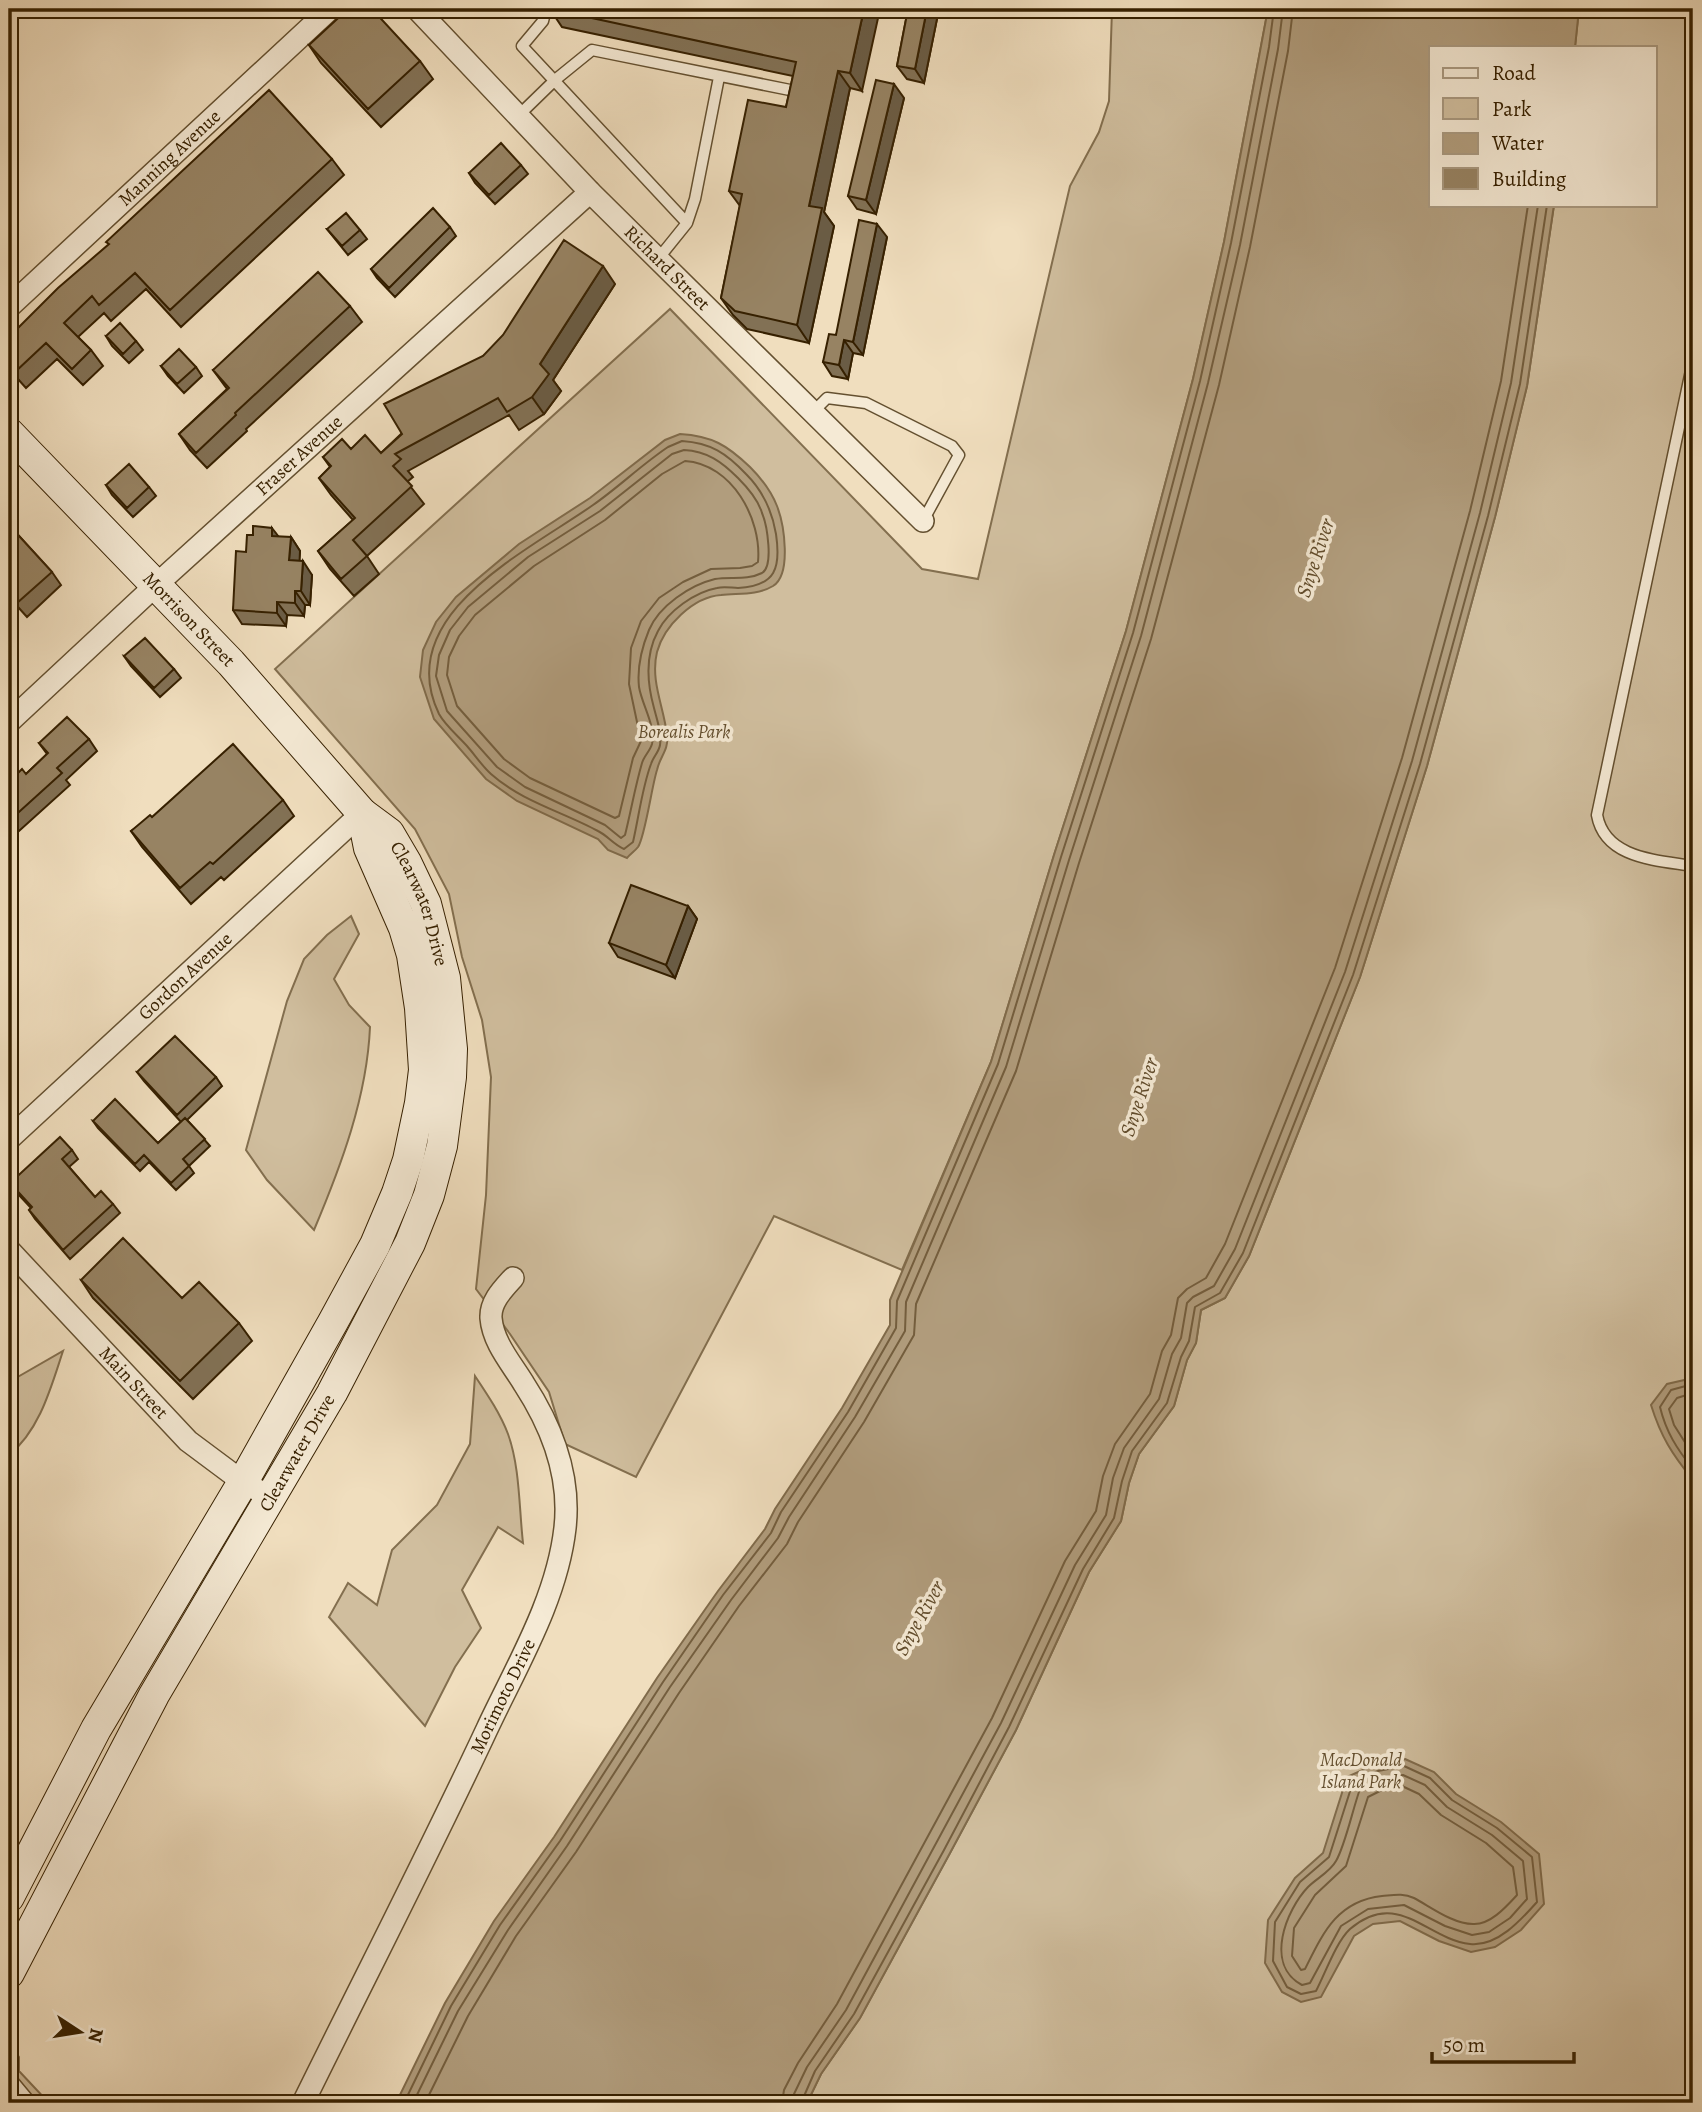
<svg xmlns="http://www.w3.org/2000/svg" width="1702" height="2112" viewBox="0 0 1702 2112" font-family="Alegreya,serif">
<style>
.green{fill:#d0be9e;stroke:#836f4f;stroke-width:2}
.water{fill:#b19d7d;stroke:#806b4b;stroke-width:2}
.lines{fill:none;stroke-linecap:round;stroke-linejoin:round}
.shore{stroke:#745e3e;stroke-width:2}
.lane-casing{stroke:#645030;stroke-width:13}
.street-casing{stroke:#645030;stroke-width:24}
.secondary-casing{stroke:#362000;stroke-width:32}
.lane{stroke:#f5ead5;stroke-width:10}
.street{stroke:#f5ead5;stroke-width:21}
.secondary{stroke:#f5ead5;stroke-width:30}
.wall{fill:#827155;stroke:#362000;stroke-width:2}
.shaded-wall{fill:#6a5c45;stroke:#362000;stroke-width:2}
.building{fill:#978363;stroke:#362000;stroke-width:2}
.labels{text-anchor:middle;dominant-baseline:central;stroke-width:7;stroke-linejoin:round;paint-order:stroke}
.street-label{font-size:19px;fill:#362000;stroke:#f5ead5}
.park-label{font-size:19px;font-style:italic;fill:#644f2f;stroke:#f5ead5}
.water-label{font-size:21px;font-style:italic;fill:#614c2c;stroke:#f5ead5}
</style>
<rect width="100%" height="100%" fill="#f0debe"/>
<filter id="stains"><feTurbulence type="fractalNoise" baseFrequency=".00286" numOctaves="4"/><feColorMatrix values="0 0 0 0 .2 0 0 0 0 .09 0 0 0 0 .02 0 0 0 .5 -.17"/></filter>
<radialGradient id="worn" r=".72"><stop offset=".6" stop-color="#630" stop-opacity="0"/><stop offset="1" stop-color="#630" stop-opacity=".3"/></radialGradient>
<path class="green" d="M1112,9H1268L1224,242L1193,379L1126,631L1054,855L991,1062L902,1270L774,1216L636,1477L565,1444L549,1392L510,1334L476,1289L486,1195L491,1077L482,1020L462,957L449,894L415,829L275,669L670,309L922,569L978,579L1070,186L1099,132L1109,101Z
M1579,9H1693V2103H807L821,2074L860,2018L950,1853L1016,1730L1089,1572L1121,1521L1129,1483L1139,1454L1174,1406L1187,1360L1196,1343L1201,1310L1225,1298L1249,1256L1360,977L1427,766L1495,517L1527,386L1554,205H1655V47H1575Z
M351,916L359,934L334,979L349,1005L370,1027C367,1097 341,1166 314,1230L267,1180L246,1150L287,1001L304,959L327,935Z
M63,1351C51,1387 40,1430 9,1455V1382Z
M475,1376C487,1394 500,1413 508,1434C520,1467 519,1508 523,1543L498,1527L462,1590L481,1628L455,1667L425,1726L329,1617L348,1583L377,1605L392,1550L437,1505L470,1444Z
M9,2042L19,2057V2071L49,2103H9Z"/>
<path class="water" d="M1268,9H1579L1575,47H1431V205H1554L1527,386L1495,517L1427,766L1360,977L1249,1256L1225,1298L1201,1310L1196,1343L1187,1360L1174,1406L1139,1454L1129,1483L1121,1521L1089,1572L1016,1730L950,1853L860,2018L821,2074L807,2103H396L445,2003L494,1921L554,1837L657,1678L718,1591L765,1529L775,1509L842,1408L890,1325V1300L991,1062L1054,855L1126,631L1193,379L1224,242Z
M680,434C712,436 727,445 750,467C761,478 771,491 777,506C784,524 792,574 773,586C756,596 739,593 721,595C693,597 664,626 657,652C650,681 664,707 667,735C669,750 660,756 657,770C652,785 645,837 638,847C635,851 630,854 627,858L608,850L598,839L517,801L486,779L434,719L420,677L423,650L436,622L456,597L519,544L590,498L665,440Z
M1693,1378V1480C1672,1454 1661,1437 1651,1405L1667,1384Z
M1405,1759L1434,1772L1456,1794L1501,1822L1539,1854L1544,1904L1521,1930L1495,1947L1471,1952L1439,1941L1400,1921L1373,1924L1354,1936L1321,1997L1301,2002L1282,1992L1265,1963L1268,1920L1295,1878L1323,1853L1347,1777L1376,1764Z"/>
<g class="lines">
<path class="shore" d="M682,441C711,443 726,453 746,474C763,491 772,510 776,534C781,568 776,586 738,588C732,588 724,586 717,588C695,592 668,611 658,631C645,655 647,683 654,708C657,720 662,733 660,745C659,752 653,757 651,764C642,788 639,816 633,842L624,849C613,844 608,836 598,831C563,812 521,801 491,774C482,766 475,755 467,746C458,736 445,725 439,714C391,615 528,551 593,505C619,487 641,465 668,447Z
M684,450C707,451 722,462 738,478C748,488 758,499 762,513C767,525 774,566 762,573C746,581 730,576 715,579C690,585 659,606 649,630C642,647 637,668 639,687C642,705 656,726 652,744C650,751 644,756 642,763C635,787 631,811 625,835L621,838L605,825L525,787L497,767L447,711L436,676L439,655L450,630L468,607L528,557L600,511L672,454Z
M685,461C732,464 762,519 758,562L752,566L740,568L711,569L683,582L659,598L641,621L631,648L629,684L641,741L633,758L619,816L615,818L530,778L504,759L457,706L447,675L449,657L459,636L475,615L534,566L605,520L662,474Z
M1693,1384L1671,1390L1660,1407C1666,1432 1677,1449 1693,1469
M1693,1393L1677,1398L1669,1409L1674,1425L1693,1455
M1404,1766L1430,1778L1452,1800L1497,1828L1532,1857L1537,1902C1521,1920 1497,1947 1470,1944C1426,1939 1398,1888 1350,1929C1336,1942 1325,1974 1316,1991L1301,1994L1287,1987L1273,1961L1275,1922L1300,1882L1329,1857L1353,1782L1378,1771Z
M1403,1775L1425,1785L1447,1807L1492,1835L1523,1861L1527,1899L1510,1918L1489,1932L1472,1935L1445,1926L1404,1905L1368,1909L1341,1926L1310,1983L1302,1985C1264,1965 1286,1910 1308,1887C1317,1878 1330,1872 1336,1861C1345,1846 1353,1808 1360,1789L1381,1779Z
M1402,1786L1419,1794L1441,1815L1486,1843L1513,1867L1517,1895C1506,1907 1490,1925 1473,1924C1453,1924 1431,1907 1414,1898C1403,1893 1394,1895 1382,1896C1337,1901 1323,1933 1305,1969L1301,1970L1292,1956L1294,1928L1315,1895L1346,1866L1368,1797L1384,1789Z
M404,2103L451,2006L500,1925L560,1841L663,1682L723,1595L771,1533L781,1512L848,1412L896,1328L897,1301L998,1064L1061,857L1133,633L1200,381L1231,243L1269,47L1274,9
M413,2103L458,2011L508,1930L567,1846L670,1687L731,1600L778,1538L789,1517L855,1417L905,1331L906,1302L1006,1067L1069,860L1141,636L1208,383L1240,245L1278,49L1283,9
M425,2103L468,2016L516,1936L576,1852L679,1693L739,1606L787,1544L798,1522L864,1422L914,1335L916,1304L1016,1071L1079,863L1151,639L1219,385L1250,247L1288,51L1293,9
M782,2103L784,2090L798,2063L837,2004L992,1718L1065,1561L1096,1511L1103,1476L1115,1444L1150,1394L1162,1351L1171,1335L1178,1298L1187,1289L1206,1278L1225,1244L1335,968L1402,758L1470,511L1501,381L1528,205
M792,2103L794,2094L807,2067L846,2010L1001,1723L1075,1565L1106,1515L1113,1478L1124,1448L1159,1399L1172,1354L1181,1338L1187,1303L1193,1297L1214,1286L1235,1249L1345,972L1412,761L1480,513L1511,383L1538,205
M801,2103L815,2071L854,2014L944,1850L1009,1727L1083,1569L1114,1518L1122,1481L1132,1451L1167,1403L1181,1357L1189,1341L1195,1307L1220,1293L1243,1253L1353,975L1420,764L1488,516L1520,384L1547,205"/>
<defs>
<path id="lane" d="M546,9L543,21L522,46L687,223L658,259
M518,116L555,80L592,50L790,90
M687,223L695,199L719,77
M1693,361L1597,815C1605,859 1657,860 1693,866
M813,412L827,398L866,403L952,446L959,455L923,521"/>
<g id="street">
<path id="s1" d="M417,9L590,192L923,521"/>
<path id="s2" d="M9,307L330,9"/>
<path id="s3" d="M9,722L156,585L590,192"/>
<path id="s4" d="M9,1139L362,813"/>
<path id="s5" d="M9,1250L188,1441L243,1482L272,1498"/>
<path d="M9,2085L24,2103"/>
<path id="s6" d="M303,2103C364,1979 428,1855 487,1729C517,1665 557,1599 565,1528C571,1475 552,1427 524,1384C512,1364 493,1343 491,1318C490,1302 503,1289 513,1278"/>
</g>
<g id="secondary">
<path id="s7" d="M9,433L231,663L362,813L389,833L406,862L426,904L445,978L452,1049L451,1077L442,1146L429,1195L410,1243L332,1393L154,1695L9,1973"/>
<path d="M9,1897L96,1729L243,1482L333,1322L375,1245L397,1193L408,1160L420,1103L424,1070L420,1008L412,955L404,928L369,848L362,813"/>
</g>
</defs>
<use href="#lane" class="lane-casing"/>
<use href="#street" class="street-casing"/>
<use href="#secondary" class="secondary-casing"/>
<use href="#lane" class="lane"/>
<use href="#street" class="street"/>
<use href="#secondary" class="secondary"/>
</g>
<path class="wall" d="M550,9L821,15L862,91L850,88L824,212L834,226L809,343L747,329L733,315L721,298L740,206L729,191L786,107L793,76L562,27Z
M908,9H939L924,83L907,79L897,66Z
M309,45L420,61L433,79L381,127L321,63Z
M904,98L876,214L857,209L848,196Z
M332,159L344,175L181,327L146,289L111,321L104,313L78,337L91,350L103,366L83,385L57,359L26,388L9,369V337Z
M521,165L528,174L495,204L475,183L469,173Z
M450,227L456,236L395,297L377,278L371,269Z
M327,229L360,230L367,239L348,255Z
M887,237L863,355L853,353L848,379L832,376L823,362L836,335Z
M615,284L553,380L561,391L544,414L519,430L509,415L408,471L413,477L407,482L424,504L367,556L379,574L354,596L330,569L318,551L353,520L331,495L319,478L330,467L323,457L351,449L381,453L483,356Z
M350,306L362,322L246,429L247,431L207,468L190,450L179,434L227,389L213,370Z
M106,336L136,341L143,350L129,363L112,346Z
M161,366L196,367L202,376L184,393L168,376Z
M106,485L149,487L156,496L133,517L112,495Z
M9,525L52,572L61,585L27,617L9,597Z
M279,537H291L300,551L299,561L312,575L310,605H305L304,616L287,615L286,626L242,624L233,610L246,552Z
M124,656L174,669L181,678L160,697L131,666Z
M89,739L97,751L66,780L70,785L9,840V782L26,774L47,754L39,743Z
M283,800L294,816L224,880L221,877L191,904L142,847L131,831L152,817Z
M9,871L17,883L9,892Z
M688,906L697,919L675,978L618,957L609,943Z
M137,1072L216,1077L222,1086L187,1120L210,1146L189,1166L194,1173L176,1190L149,1162L140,1171L98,1128L93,1121L158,1143L181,1122L144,1081Z
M72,1150L78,1159L69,1167L95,1197L113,1204L120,1213L70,1259L35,1219L29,1210L31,1208L16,1192L10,1183Z
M81,1280L182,1298L239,1323L252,1341L193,1399L93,1298Z"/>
<path class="shaded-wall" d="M864,9H880L862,91L850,73Z
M927,9H939L924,83L915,69Z
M838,71L850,88L824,212L834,226L809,343L797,325L809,206Z
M894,84L904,98L876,214L866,200Z
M877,224L887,237L863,355L853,342Z
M603,266L615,284L553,380L561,391L544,414L532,397L540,364Z
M844,340L853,353L848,379L839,365Z
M272,528L282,541L272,536Z
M291,537L300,551L299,574L289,560Z
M303,561L312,575L310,605L301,591Z
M295,591L305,605L304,616L295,603Z
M277,602L287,615L286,626L277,613Z
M688,906L697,919L675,978L666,965Z"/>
<path class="building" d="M348,9H372L420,61L368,109L309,45Z
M550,9H793L821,15L822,9H864L850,73L838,71L809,206L822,208L797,325L735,311L721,298L742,194L729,191L748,100L786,107L796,62Z
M908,9H927L915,69L897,66Z
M876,80L894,84L866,200L848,196Z
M269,90L332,159L170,310L135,273L99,305L92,296L64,323L91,350L72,369L46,343L15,372L9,365V337L58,288L109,244L106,242Z
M501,143L521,165L489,195L469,173Z
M433,208L450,227L389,288L371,269Z
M346,213L360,230L342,246L327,229Z
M859,220L877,224L853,342L844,340L839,365L823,362L829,334L836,335Z
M564,240L603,266L540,364L549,374L532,397L507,412L498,398L395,454L401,459L393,466L412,486L353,540L367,556L341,579L318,551L355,518L319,478L331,466L323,457L342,439L351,449L365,435L381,453L402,434L384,404L483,356L503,335Z
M318,272L350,306L235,413L236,415L196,453L179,434L229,388L213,370Z
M120,323L136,341L123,354L106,336Z
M179,349L196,367L177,384L161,366Z
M129,464L149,487L127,508L106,485Z
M9,525L52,572L17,603L9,594Z
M253,526L272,528V536L291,537L289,560L303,561L301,591H295V603L277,602V613L233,610L236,551L246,552L247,535H253Z
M145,638L174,669L154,688L124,656Z
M67,717L89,739L57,768L62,773L9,821V782L22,769L26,774L48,753L39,743Z
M233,744L283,800L213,864L210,862L180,888L131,831L150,815L152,817Z
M631,885L688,906L666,965L609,943Z
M175,1036L216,1077L177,1115L137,1072Z
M115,1099L158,1143L185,1118L205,1139L183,1159L189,1166L171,1183L144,1155L135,1164L93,1121Z
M60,1137L72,1150L62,1159L95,1197L101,1191L113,1204L63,1250L29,1210L32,1207L10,1183Z
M123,1238L182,1298L199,1282L239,1323L180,1381L81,1280Z"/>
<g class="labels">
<g class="street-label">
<text stroke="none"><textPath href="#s2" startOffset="219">Manning Avenue</textPath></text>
<text stroke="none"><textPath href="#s1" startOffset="360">Richard Street</textPath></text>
<text stroke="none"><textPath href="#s3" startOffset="394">Fraser Avenue</textPath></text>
<text stroke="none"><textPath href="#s7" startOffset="259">Morrison Street</textPath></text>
<text stroke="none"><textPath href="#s7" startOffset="630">Clearwater Drive</textPath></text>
<text stroke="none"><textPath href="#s4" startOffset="240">Gordon Avenue</textPath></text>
<text stroke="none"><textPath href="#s5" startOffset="182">Main Street</textPath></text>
<text transform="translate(297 1453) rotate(-60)">Clearwater Drive</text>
<text stroke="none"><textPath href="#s6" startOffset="453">Morimoto Drive</textPath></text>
</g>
<g class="park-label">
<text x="684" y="732">Borealis Park</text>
<text x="1361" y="1760">MacDonald<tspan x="1361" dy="22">Island Park</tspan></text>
</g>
<g class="water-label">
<text transform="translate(1315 558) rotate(-72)">Snye River</text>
<text transform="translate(1139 1097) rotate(-72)">Snye River</text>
<text transform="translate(919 1618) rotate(-61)">Snye River</text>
</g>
</g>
<rect width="1702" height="2112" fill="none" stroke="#f0debe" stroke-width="35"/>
<rect x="10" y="10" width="1681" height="2091" fill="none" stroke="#362000" stroke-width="3.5"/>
<rect x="18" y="18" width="1667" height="2077" fill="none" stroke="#362000" stroke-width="2"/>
<rect x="1429" y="46" width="228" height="161" fill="#f5ead5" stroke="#a99980" stroke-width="2"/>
<rect x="1443" y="68" width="35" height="10" fill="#f5ead5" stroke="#a99980" stroke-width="2"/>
<text x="1492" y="80" font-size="21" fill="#362000">Road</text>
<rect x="1443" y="98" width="35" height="21" fill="#d0be9e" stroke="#a99980" stroke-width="2"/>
<text x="1492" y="116" font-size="21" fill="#362000">Park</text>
<rect x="1443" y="133" width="35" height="21" fill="#b19d7d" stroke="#a99980" stroke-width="2"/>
<text x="1492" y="150" font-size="21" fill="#362000">Water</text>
<rect x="1443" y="168" width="35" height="21" fill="#978363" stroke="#a99980" stroke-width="2"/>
<text x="1492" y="186" font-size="21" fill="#362000">Building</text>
<g transform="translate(80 2032) rotate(102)" stroke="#f5ead5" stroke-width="5" paint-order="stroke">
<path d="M0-5L12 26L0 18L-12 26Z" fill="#362000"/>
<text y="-10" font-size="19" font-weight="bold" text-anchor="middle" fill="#362000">N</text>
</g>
<path d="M1432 2052v10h142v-10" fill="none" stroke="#362000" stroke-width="3.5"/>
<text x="1443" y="2052" font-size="21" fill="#362000" stroke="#f5ead5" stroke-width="5" paint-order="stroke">50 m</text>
<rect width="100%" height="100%" filter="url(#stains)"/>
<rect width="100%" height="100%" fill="url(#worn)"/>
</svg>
